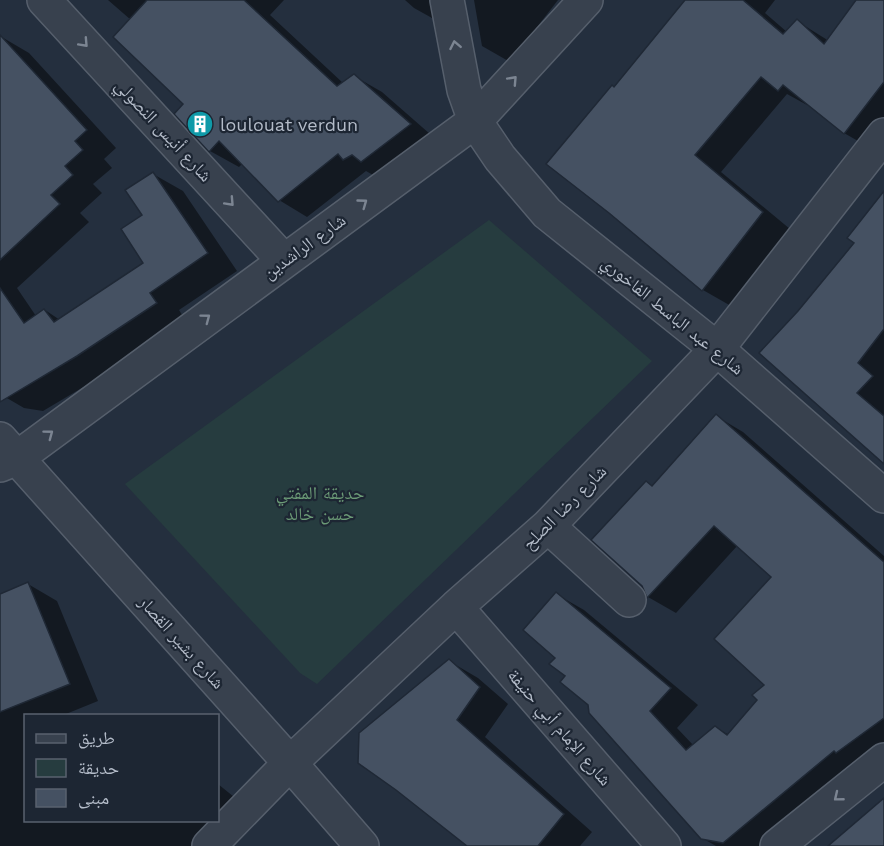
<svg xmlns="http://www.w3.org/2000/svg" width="884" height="846" viewBox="0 0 884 846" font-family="'Work Sans','Noto Naskh Arabic',sans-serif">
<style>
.green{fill:#263c3f}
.shadow{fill:#0007}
.building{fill:#455162;stroke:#1f2835;stroke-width:1.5}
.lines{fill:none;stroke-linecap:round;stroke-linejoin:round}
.minor-casing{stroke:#565f6c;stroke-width:36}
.minor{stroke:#38414e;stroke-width:33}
.oneway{stroke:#7c8592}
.labels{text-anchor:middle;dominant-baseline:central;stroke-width:4.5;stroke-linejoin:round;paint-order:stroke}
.poi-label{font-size:18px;fill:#b4bcc9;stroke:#1d2633;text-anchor:start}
.street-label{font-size:18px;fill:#b4bcc9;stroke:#1d2633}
.park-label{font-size:18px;fill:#6b9a76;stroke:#1d2633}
</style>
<rect width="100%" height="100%" fill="#242f3e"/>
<path class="green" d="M489,220L652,361L317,684L300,673L125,484Z"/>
<path class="shadow" d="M108,0H284L270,15L343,83L354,76L382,92L438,141L373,175L366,171L307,217L279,200L243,163L239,167L210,151L176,114L185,104L131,20Z
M405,0H437L441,23L414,8Z
M474,0H558L510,62L482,46Z
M689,0H775L765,13L787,32L797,21L829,41L858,0H884V133L872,149L844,133L808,104L807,105L787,94L721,172L790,229L731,306L703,290L610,211L615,88Z
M0,36L29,53L116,148L104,159L112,168L93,184L102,193L80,213L89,222L17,288L36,316L45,310L60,320L146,263L144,215L153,174L183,191L237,271L179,310L186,321L107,373L43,411L24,408L0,394Z
M884,193V462L799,312L856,243Z
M716,416L743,432L884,556V754L766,846H716L702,838L567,676L557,658L556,594L584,610L698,705L677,728L694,746L715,727L729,735L759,700L766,685L773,576L738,545L676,613L648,597L643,585L653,487Z
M28,584L57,601L98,701L61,716H26V820H218V784L239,801L210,846H0V595Z
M449,661L478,678L508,704L485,737L592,832L580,846H469Z"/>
<path class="building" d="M147,0H244L337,86L354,74L411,124L361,162L352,155L343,160L338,154L278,202L219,141L209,152L174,114L183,104L113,37Z
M685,0H743L783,34L797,19L824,44L856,0H884V82L844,134L783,85L778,91L761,77L695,155L763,212L702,291L609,213L546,164L612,85L614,87Z
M0,35L87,130L75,141L83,150L65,166L73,175L51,195L60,204L0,260Z
M153,172L208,253L150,293L157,303L77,356L0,402V288L24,323L44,309L54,322L143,263L121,229L142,215L125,190Z
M884,191V329L858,363L873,376L857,393L884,416V464L759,353L798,311L854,243L847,238Z
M716,414L884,562V718L836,753L834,751L723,843L701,839L589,713L588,705L560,682L565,676L549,664L555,658L523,630L556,592L671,688L650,711L686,750L715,726L727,735L757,700L752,695L764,685L714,639L771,577L714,526L647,598L642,586L591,540L646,481L652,486Z
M28,582L70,684L0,712V594Z
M449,659L480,687L457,720L564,814L538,846H467L396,790L358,763L359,733Z
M884,798V846H828Z"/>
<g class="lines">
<defs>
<path id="minor" d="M44,0L284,261
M447,0L464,90L475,121L500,158L547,213L717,349L884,496
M0,439L290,763L362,846
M0,465L17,458L475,121L586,0
M548,526L629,600
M456,607L664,846
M209,846L290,763L456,607L548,526L717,349L884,135
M777,846L884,760"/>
</defs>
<use href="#minor" class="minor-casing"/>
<use href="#minor" class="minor"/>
</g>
<defs><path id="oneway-chevron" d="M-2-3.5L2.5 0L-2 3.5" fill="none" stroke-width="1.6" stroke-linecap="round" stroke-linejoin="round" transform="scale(1.5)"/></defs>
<g class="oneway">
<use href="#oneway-chevron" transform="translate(84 43) rotate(47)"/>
<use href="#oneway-chevron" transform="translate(455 45) rotate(-101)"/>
<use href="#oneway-chevron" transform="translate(513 80) rotate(-47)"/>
<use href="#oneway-chevron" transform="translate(230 202) rotate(47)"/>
<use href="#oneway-chevron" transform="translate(363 203) rotate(-36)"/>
<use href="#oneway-chevron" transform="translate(206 318) rotate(-37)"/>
<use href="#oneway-chevron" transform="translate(49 434) rotate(-37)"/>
<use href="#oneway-chevron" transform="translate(838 797) rotate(141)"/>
</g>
<defs>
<symbol id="building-disc" viewBox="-11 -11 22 22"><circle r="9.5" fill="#0f9aa8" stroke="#1d2633"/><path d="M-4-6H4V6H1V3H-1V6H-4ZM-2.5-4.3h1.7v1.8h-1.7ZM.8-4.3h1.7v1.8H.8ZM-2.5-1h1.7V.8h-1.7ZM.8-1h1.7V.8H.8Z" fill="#fff"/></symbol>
</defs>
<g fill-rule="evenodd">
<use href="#building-disc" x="185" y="109" width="30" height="30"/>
</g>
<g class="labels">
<g class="poi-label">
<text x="220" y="124">loulouat verdun</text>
</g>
<g class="street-label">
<text transform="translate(164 130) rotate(47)">شارع أنيس النصولي</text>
<text transform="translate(304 246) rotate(-36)">شارع الراشدين</text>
<text transform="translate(673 315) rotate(39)">شارع عبد الباسط الفاخوري</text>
<text transform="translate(564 507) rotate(-45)">شارع رضا الصلح</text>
<text transform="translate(182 642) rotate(48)">شارع بشير القصار</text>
<text transform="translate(560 727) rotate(49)">شارع الإمام أبي حنيفة</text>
</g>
<g class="park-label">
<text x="320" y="492">حديقة المفتي<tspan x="320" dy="21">حسن خالد</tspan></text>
</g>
</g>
<rect x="24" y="714" width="195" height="108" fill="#1d2633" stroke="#59626f" stroke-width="1.5"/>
<rect x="36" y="734" width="30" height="9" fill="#38414e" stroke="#59626f" stroke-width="1.5"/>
<text x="78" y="744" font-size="18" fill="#b4bcc9">طريق</text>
<rect x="36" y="759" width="30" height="18" fill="#263c3f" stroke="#59626f" stroke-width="1.5"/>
<text x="78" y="774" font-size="18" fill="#b4bcc9">حديقة</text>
<rect x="36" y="789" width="30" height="18" fill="#455162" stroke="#59626f" stroke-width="1.5"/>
<text x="78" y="804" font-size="18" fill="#b4bcc9">مبنى</text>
</svg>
